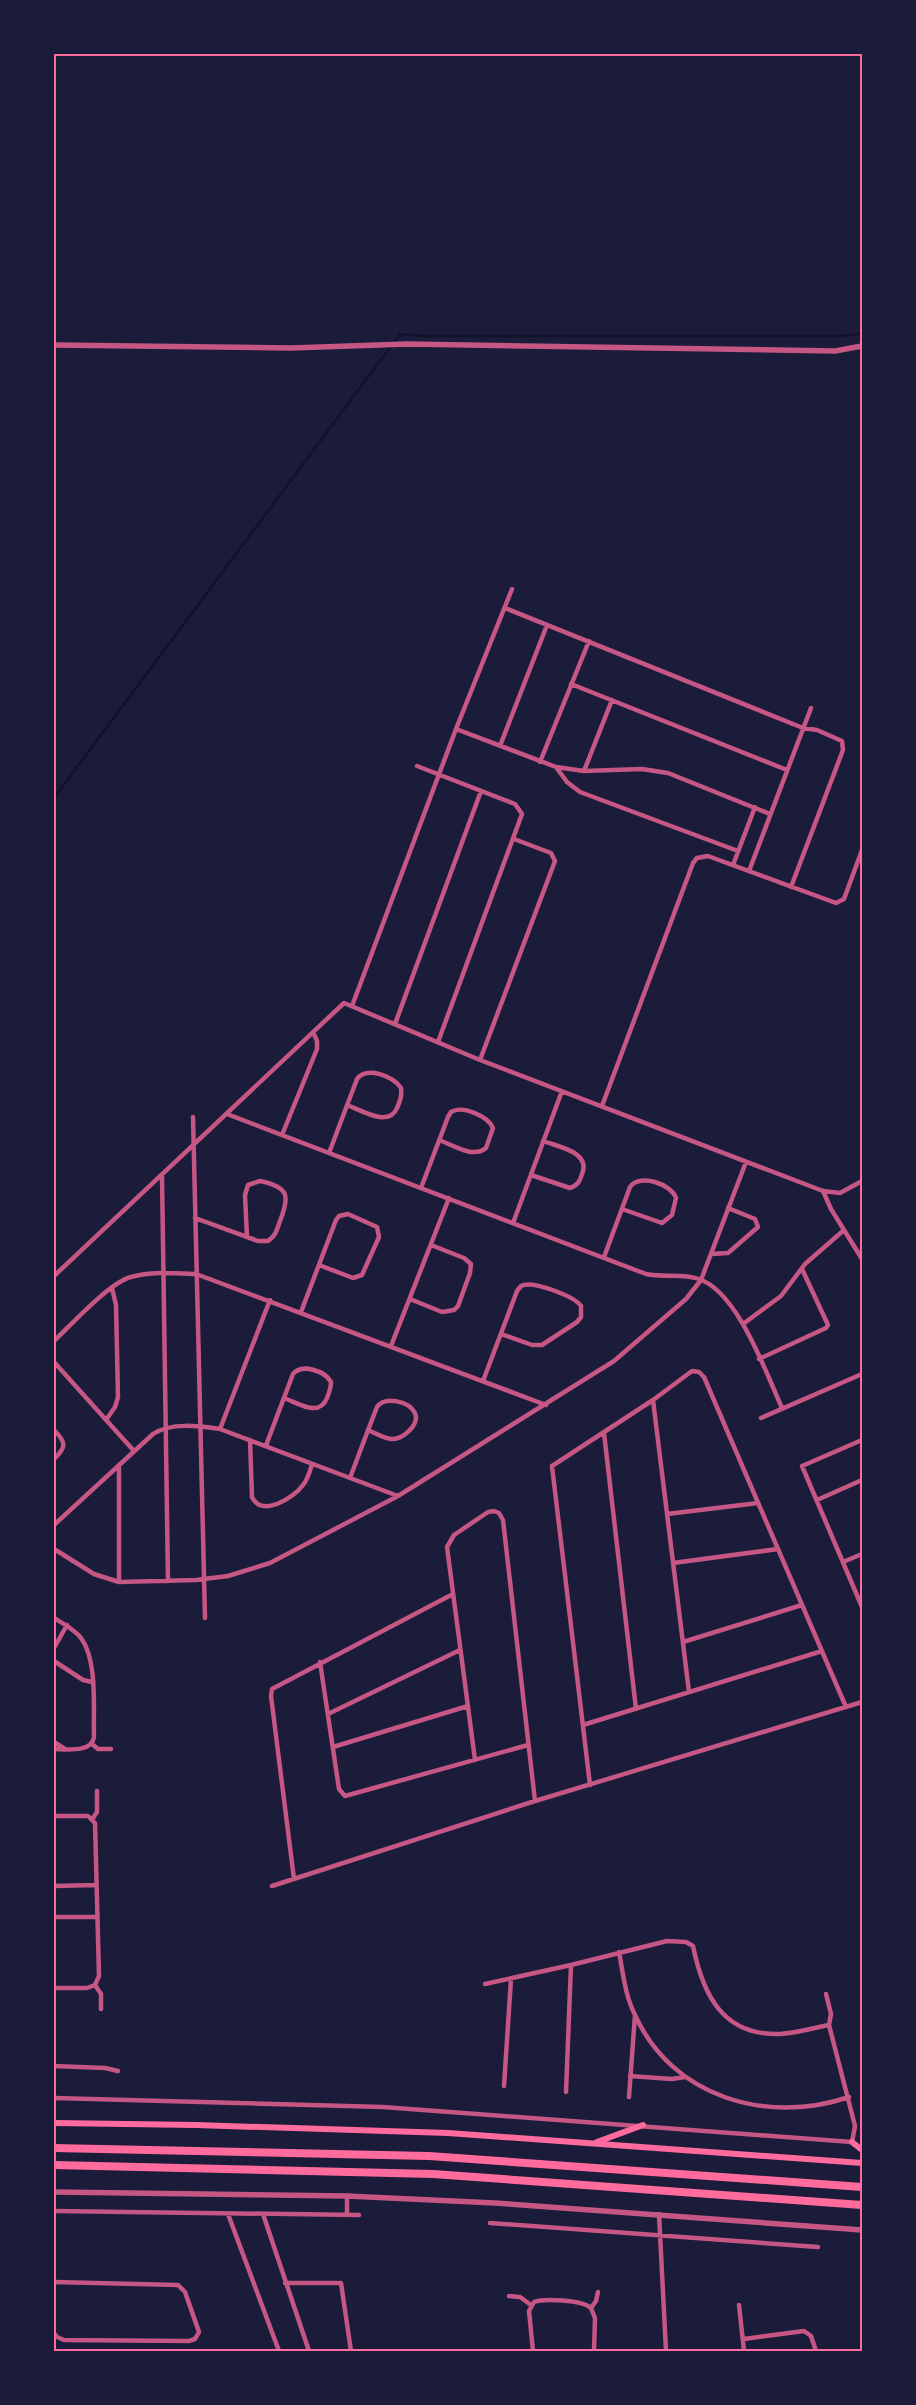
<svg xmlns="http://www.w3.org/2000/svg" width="916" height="2405" viewBox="0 0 916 2405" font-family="'Open Sans',sans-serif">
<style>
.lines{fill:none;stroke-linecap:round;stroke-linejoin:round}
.stream{stroke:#12122b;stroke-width:2.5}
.minor{stroke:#c65784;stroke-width:4.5}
.tertiary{stroke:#c65784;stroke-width:5.5}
.secondary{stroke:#ff6b9d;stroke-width:6}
.motorway{stroke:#ff6b9d;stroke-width:8}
.neatline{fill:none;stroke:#ff6b9d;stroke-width:2}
</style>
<rect width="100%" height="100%" fill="#1b1b3a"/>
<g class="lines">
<path class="stream" d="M54,798L400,334L423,336H841L862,333"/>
<path class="minor" d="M505,608L803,728L817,730L842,741L843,750L791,887
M571,684L787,770
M456,729L556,767L584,771L642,769L668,773L770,814
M500,746L547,625
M540,762L589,641
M417,766L515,804L522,814L438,1042
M556,767L567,782L580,792L738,851
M584,771L612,700
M733,865L755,807
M749,871L811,708
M352,1006L456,729L512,589
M395,1024L481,791
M480,1060L555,861L551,853L514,839
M602,1106L693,863L697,858L708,856L836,903L844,899L862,850
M227,1114L646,1274C664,1278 682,1273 699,1279C738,1292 766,1373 782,1408
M193,1117L205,1618
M282,1135L317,1049V1041L313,1032
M329,1153L357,1079C367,1066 393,1076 401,1088C402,1096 400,1101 397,1108C389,1128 361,1110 347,1105
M531,1175L570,1188C578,1185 580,1181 582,1174C591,1152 559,1147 543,1141
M162,1176L168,1581
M421,1188L448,1117L451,1112C462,1105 488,1116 493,1128L486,1148C473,1159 453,1145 439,1140
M823,1191L831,1209L862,1259
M195,1218L258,1241H268C276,1236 277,1229 280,1221C290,1196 289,1187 260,1181L248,1185L245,1195L247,1237
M513,1223L562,1091
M711,1254L728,1253L758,1227L755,1219L728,1208
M604,1257L630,1187C640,1173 671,1184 676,1198L672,1215L662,1223L622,1209
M54,1276L344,1003L480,1060L823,1191L840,1193L862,1181
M410,1299L442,1312L454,1310L458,1306L470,1273L471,1264L464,1258L431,1245
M301,1312L336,1220L339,1216L348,1214L377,1227L379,1237L362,1275L353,1278L319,1265
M743,1324L781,1296L805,1264L844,1230
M54,1341C71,1325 110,1282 131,1277C151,1271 175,1273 196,1274L546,1405
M391,1346L449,1198
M759,1359L826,1328L828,1325L802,1269
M54,1362L134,1451
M483,1381L517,1291L521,1286C532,1280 574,1296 581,1306V1317L577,1322L542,1345H532L501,1334
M653,1400L689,1692
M761,1418L862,1374
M106,1420L115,1407L118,1397L116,1305L112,1288
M220,1429L270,1300
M54,1430C66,1442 67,1447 54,1459
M604,1433L636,1709
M250,1440L252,1497C261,1518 294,1498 303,1485C308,1479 310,1471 312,1464
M862,1440L802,1466L862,1607
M266,1446L268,1440L293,1374C302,1363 325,1371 331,1382C331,1388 329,1393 327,1398C319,1418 298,1403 284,1398
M119,1465V1582
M350,1478C359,1454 368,1430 377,1407C385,1396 409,1401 415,1413C420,1425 402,1440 391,1439C383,1438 375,1433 368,1430
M817,1500L862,1480
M667,1514L758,1503
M54,1525L153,1434C171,1422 199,1426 220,1429L398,1496
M54,1549L94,1574L119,1582L196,1580L228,1576L270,1563L398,1496L614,1361L686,1299L701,1280L746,1162
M843,1562L862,1554
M673,1563L778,1549
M54,1618C64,1624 74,1629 81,1638C98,1661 93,1709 94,1737C92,1753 66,1749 54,1749
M683,1642L802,1605
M54,1648L67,1625
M54,1661L83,1680L92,1682
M320,1662L339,1789L345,1796L528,1745
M328,1714L460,1650
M583,1725L822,1651
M54,1742L65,1749
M92,1744L98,1749H111
M333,1747L468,1706
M475,1760L447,1547L454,1535L488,1512L494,1511L499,1513L503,1520L535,1801
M590,1785L552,1466L653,1400L692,1371L699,1372L704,1377L846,1707
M54,1816H88L95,1823L99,1976L95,1985L87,1988H54
M93,1818L97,1812V1791
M294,1879L271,1696L272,1689L453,1594
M54,1886L96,1885
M272,1886L535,1801L862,1702
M54,1917H97
M619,1952C623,1973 625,1995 635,2015C672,2097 767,2125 849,2097
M485,1984L571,1965L667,1941L686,1942L693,1946C703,1995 723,2036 780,2034C797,2033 813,2028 829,2025
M95,1985L101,1994V2009
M54,2066L105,2068L118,2071
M630,2076L672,2079L685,2077
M504,2086L511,1979
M566,2092L571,1965
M629,2097L635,2015
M54,2098L383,2107L852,2142L855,2126L829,2025L831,2014L826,1994
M54,2211L359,2215
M228,2214L279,2351
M263,2214L309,2351
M659,2214L666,2351
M347,2215V2196
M490,2223L818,2247
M54,2282L178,2285L185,2292L199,2332L195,2339L189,2341L64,2340L57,2337L54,2333
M285,2283H341L351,2351
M509,2296L520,2297L531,2305
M739,2305L744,2351
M591,2308L596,2301L598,2292
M744,2339L804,2331L811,2336L816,2351
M533,2351L529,2311L534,2302C544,2298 582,2300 591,2308L595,2318L594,2351"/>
<path class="tertiary" d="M54,345L291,348L407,344L835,351L862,346
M54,2192L347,2196L495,2203L862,2230"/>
<path class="secondary" d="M54,2123L196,2125L448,2133L862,2163
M597,2142L643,2125
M852,2142L862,2150"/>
<path class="motorway" d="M54,2148L429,2156L862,2187
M54,2165L433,2174L862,2205"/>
</g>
<rect width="916" height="2405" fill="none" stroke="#1b1b3a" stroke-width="110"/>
<rect x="55" y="55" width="806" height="2295" class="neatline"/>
</svg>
